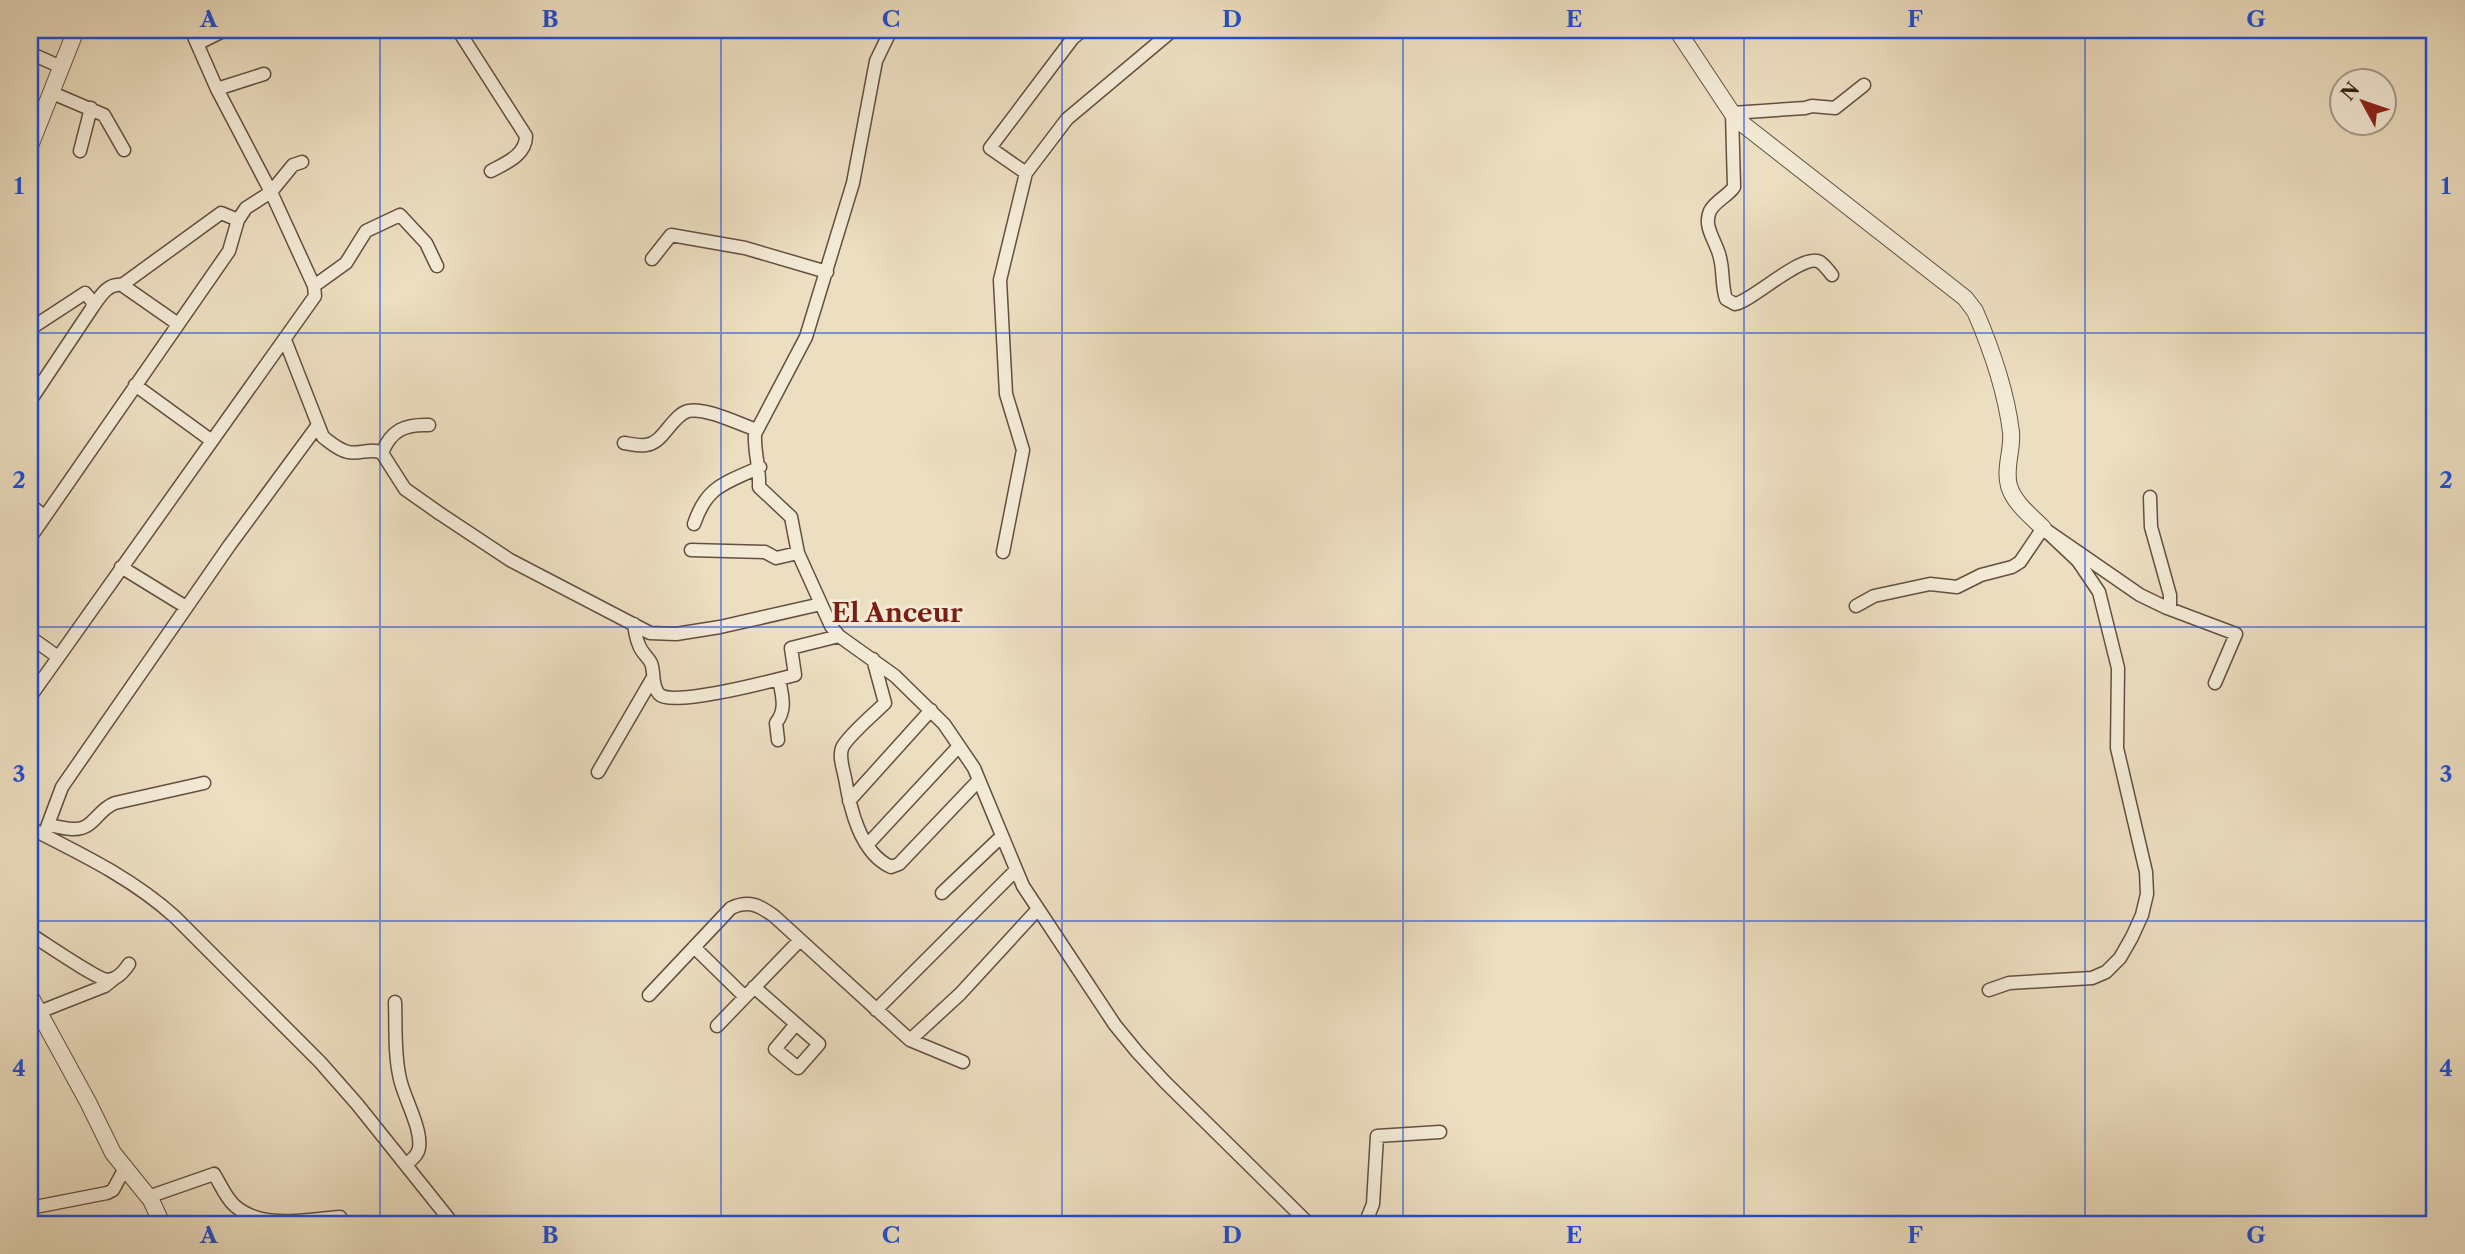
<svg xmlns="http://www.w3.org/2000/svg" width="2465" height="1254" viewBox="0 0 2465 1254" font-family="'Libre Caslon Text',serif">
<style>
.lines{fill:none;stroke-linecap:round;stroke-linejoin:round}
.minor-casing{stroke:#644f40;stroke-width:15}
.tertiary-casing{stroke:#644f40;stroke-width:18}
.minor{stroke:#f3ead6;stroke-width:12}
.tertiary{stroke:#f3ead6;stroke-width:16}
.grid{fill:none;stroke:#1d4ed8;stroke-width:2;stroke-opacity:0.55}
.labels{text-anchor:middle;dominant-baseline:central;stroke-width:6;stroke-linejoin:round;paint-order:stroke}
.district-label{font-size:26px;font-weight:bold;fill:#7a1f14;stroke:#f3ead6}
.neatline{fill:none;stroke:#1d4ed8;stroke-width:2.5}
.grid-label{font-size:23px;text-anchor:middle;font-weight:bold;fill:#1d4ed8}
</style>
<rect width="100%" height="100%" fill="#ecdec0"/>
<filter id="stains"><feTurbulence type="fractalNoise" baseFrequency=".00286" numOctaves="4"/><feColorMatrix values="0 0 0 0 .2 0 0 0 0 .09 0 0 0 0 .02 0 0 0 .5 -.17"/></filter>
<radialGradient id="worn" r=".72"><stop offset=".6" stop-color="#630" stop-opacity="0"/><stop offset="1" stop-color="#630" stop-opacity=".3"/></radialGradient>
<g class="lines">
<defs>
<path id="minor" d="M458,30L526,136C526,155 506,163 491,171
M891,30L876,61L853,183L806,337L755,434C754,453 760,466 759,487L791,517L798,553L831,626L839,636L895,676L944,724L974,768L1023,886L1115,1025L1138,1053L1165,1082L1309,1224
M1083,30L1073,38L990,148L1026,173L1067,119L1173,30
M197,44L225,30
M30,53L61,67
M217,89L264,74
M50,92L104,115L124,150
M80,151L91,108
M652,259L671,235L745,248L827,272
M1832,275C1829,271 1824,265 1820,262C1803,252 1754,300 1735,304L1726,299C1721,284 1724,269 1719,254C1715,240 1703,226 1710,211C1715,201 1728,196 1734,187L1732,113L1805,108L1812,106L1835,108L1864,85
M122,285L221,213L238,220
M314,286L346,263L366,231L400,215L426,243L437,266
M92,308C100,297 107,283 122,285L178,324
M30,329L85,293L93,302L92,308L30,401
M285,340L323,437C330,442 338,450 348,452C360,455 371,447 382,453L405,489L439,513L510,560L650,633L676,634L720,627L821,604
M135,385L212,441
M624,443C631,444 639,446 646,445C664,443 671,416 688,411C706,407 739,424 757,430
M382,453C391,430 405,424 429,425
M2150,497L2151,527L2170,595V609
M30,505L44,516
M694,524C707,485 726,483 760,467
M30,538L229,251L238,220L246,208L271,192L293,165L302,162
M691,550L765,552L776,558L798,553
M1003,552L1023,450L1006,394L1000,280L1026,173
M121,567L186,607
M1856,606L1874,596L1930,584L1957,587L1981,575L2012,567L2020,562L2043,528
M634,624C635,631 636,639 639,645C641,652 648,657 651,663C655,673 651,685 659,694C671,708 775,680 795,675L791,648L839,636
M30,637L58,657
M873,659L885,703C873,715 852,732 843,746C838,755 843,768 845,778C850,808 860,853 891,867L899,864L979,780
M30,697L315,296L314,286L271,192L217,89L191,30
M778,740L776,723C787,709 782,696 779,679
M598,772L652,679
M849,801L931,710
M48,825C60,827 77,833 88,825C98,818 102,808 115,803L204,783
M30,828C81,854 132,878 175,917L320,1062L357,1104L453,1224
M44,835L62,787L229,546L318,425
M868,844L959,746
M942,893L1002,836
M30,934C43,942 98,980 108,980C118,979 124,971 129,964
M694,947L745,997
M754,987L819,1044L798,1068L775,1049L796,1024
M1989,990L2009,983L2092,978L2106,972L2120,958L2132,937L2142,915L2147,894L2146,872L2117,748L2118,668L2099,592L2078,561L2043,528L2140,595L2167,608L2236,634L2215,683
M649,995L731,908C749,900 759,905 774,916L910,1040L963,1062
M395,1002C396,1027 394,1054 400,1079C404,1098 422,1128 419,1148C418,1155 412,1160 406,1164
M876,1010L1016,870
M39,1012L105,986L115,978
M717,1026L800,940
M910,1040L960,994L1038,909
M148,1197L214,1174C221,1185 225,1197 235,1206C263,1230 306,1219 340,1217L344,1224
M30,1208L107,1193L113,1190L125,1168
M1365,1224L1373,1204L1377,1136L1440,1132"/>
<path id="tertiary" d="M1677,30L1732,113L1744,125L1965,298L1975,311C1991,348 2006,391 2011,432C2013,449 2004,468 2009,486C2014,503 2031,516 2043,528
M30,146L76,30
M30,996L88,1102L113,1153L151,1200L162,1224"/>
</defs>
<use href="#minor" class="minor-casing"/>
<use href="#tertiary" class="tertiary-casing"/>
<use href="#minor" class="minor"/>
<use href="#tertiary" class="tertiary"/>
</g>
<path class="grid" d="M380,30V1224M721,30V1224M1062,30V1224M1403,30V1224M1744,30V1224M2085,30V1224M30,333H2435M30,627H2435M30,921H2435"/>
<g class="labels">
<g class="district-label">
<text x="897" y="613">El Anceur</text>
</g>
</g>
<rect width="2465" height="1254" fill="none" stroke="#ecdec0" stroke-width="77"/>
<g transform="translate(2363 102) rotate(310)"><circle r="33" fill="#f3ead6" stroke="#a79989" stroke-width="2"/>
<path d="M0-5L12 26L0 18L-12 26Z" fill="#8f2418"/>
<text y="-10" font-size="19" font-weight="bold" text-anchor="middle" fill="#361f15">N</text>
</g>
<rect x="38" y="38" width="2388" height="1178" class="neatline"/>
<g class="grid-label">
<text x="209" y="27">A</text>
<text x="550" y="27">B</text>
<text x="891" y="27">C</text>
<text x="1232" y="27">D</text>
<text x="1574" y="27">E</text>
<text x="1915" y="27">F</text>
<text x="2256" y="27">G</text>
<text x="19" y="194">1</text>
<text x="2446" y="194">1</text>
<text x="19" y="488">2</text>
<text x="2446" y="488">2</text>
<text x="19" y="782">3</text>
<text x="2446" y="782">3</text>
<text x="19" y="1076">4</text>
<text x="2446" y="1076">4</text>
<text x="209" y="1243">A</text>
<text x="550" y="1243">B</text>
<text x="891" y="1243">C</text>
<text x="1232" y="1243">D</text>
<text x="1574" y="1243">E</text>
<text x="1915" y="1243">F</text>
<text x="2256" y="1243">G</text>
</g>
<rect width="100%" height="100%" filter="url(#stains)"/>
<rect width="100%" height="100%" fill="url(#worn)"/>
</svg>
